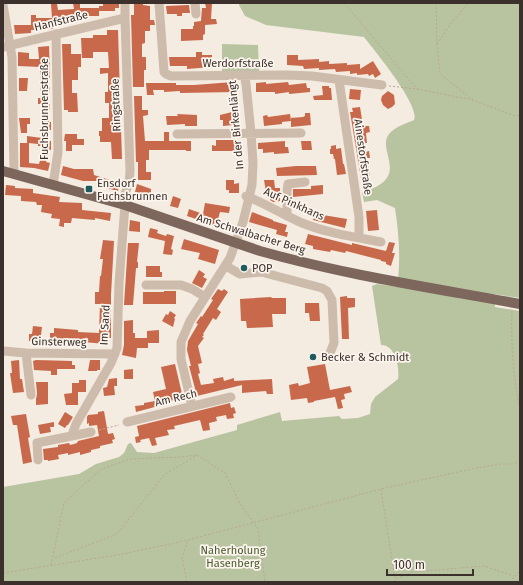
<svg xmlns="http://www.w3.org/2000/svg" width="523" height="585" viewBox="0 0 523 585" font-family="'Fira Sans',sans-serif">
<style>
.green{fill:#b8c4a0}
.building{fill:#c8694b;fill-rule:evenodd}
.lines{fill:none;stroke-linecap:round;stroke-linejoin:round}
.path{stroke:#b9a596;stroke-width:1;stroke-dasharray:2 2;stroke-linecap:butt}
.minor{stroke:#cdbbac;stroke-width:9}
.major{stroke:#7d675c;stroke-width:10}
.poi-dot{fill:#1f5a5e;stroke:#fbf5ee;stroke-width:1.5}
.labels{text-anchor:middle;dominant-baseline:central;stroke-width:3.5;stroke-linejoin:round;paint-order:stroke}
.street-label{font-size:11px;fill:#3b302b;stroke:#fbf5ee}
.poi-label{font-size:11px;fill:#3b302b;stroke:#fbf5ee;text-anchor:start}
.park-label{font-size:11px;fill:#4a5a2e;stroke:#fbf5ee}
</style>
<rect width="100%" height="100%" fill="#f4ebe1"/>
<path class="green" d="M240,3H520V298L494,294L495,307L520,311V582H3V487L79,474L96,464L119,457L124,453L128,444L131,443L137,452L154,453L237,430V425L280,412L282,421L339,416L342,419L358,418L370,414L371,404L375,397L398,379C400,368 395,344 381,345L372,286L377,284L397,287C401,261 399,234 395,208L377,200L364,202L362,192C416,177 371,148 392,131C398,126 407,123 414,120C421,106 374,50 364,37L266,25L245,16L239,5Z
M222,44L258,45L259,71H222Z"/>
<path class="building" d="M73,3H80V8H99V6H103V3H119V8H115V11H99V16H75V22L54,23L53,29L31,30V33L15,34L14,25H31V15H36V18H52L51,4H57L58,10L74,9Z
M134,3H143V5L150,6V20H154L155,25H150V31H145V43L142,44V57H146V70H144V87H133L131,15H134Z
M205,3H212L211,19H216L217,24L205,25V34L203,35V40L181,41V29H193V26H194V22L201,21L202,8H206Z
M189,5L190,13H182V16H177V14H167L166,6Z
M107,30H118L122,159H112L111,142H100V136H99V131H102V118H109V103H105V92H108V73L100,74V68H109L108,52H93V58H82L81,38H93V35H107Z
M62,44H71V54H81V67H78V80H72V93H77L78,112H68V110H64Z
M49,46L50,78H45V87H50L48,104H50V110H42V104H38V98H41L40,67L18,66V52L29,53V59H39L38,47Z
M196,52H202V55H212V67L187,69V66H170L169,57H196Z
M287,55H298V60L319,59V62L329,61V64L347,63V65L360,64V69L373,61L381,74L375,78L373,74L369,76L368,74L357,75V73L350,74V71L336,72L335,69L319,70V68L304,69L303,66L287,65Z
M19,78H28L27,91H19Z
M233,82L234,92L180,93V91L164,92V90H153L154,95H147L146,83H176V85H194Z
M266,82V84L288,82L289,85L306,83L307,88H310V92L289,94V92L275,94V92H256V83Z
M322,86H329V88H331L332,100H314L313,96L323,95Z
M350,89L361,90L360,100L349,99Z
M388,91L394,95L395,104L392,107L388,109L383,105L381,100L382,96Z
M134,96H142V110H148V115L143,116L145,141H164V132H169V141H191V151H186V150H149V160H146V172H151V180H138V162H136Z
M360,107L363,126H369L370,132L366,133L367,143H365L366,152L369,151L370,158H367L370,177L361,178L350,112H353L352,108Z
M232,112L233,125L223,126V120H220V115Z
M305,113H310L311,125L291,127V121L282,122V124L264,126L263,116L267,115L268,117L290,114L291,120L290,118L303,117L305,116Z
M177,114L197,115V126H185V124L167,125L166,116H178Z
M19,118H30V124H27V133H21Z
M42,118H49V122H51V130H46V141H51V150H49V153H48L46,162L50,163L48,171L34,168L20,167V143H27V136L42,138ZM29,143L38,144V146H41V150H43L39,164L29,163Z
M65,134H77V139H84V145H72V151H66V141H64Z
M216,140H235V142H238V146H235V151H212V145L216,146Z
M285,141V147H288L289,153L274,154V152L263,153V149H258V143Z
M301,141H311L312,150H302Z
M336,145V149L341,148L343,164H344L346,174L337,175L335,159H334L333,154H330V149H331V146Z
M63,166L74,169H93L94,175L119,183L118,191L98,186L100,181H83L61,175Z
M296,166H316L317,175L277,176L276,168Z
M226,180H234V184L239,183V193H229V190H226Z
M264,180H274L275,188H280V201L273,202L270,200V198H267Z
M137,184L151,189V197L135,192Z
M6,185L15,186V188L33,189V193L60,197L59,202L82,203V210L111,213L110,221L95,218V220L72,218L71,223H64V227L59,226L60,219L51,218L52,214L41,212L42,205H37L36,202L21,201V196L5,195Z
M323,185V194L293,197V189H311V186Z
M173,196L181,199L178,208L170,206Z
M205,203L230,207L229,213L220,212L217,223H215L214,225L187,216L189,209L203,214Z
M377,210L379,230L368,231L366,211Z
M252,212L273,220V221L287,225L285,232H288L287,237L276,234L277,230L249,222Z
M315,212L324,214L323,215L347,219L345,228L313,220Z
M130,220L140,222V232L129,231Z
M150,228L158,230L157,233L166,236L167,234L174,236L171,249L173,250L172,255L163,254L165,241L148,237Z
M308,234L352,245V243L386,251L389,242L395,243L392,253H395L391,266L386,264V262L381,261V260L346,251L345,253L331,250L330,252L313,249V246L305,244Z
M184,239L219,250L215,264L198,259L200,253L181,249Z
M103,240L114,241L111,295V338H106V344L83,342L82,344L50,342V333H54V328L78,330V332L99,333L100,304H95V292H99L100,276H101L103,259H100Z
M128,243H139L137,262H138V268H136L133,305H124Z
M146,266H160V272H162V277H146Z
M199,270L205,274L203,277L207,279L202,288L192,283Z
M218,289L222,291L224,289L228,292L217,309L221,312L216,320L213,318L203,334L204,335L202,337L204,338L198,346L202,363L198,364L200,373L198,374L201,385L214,383L213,379L223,377L224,381L234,378V381L272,379L273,394H267L266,391L242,393V385L197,396L189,366H191L187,350L188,341L198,324L196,323L201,316L202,317L213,300L211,299Z
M164,291H176V304H143V292H164Z
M347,296V298H355V307L348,308L349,339H342L340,297Z
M271,297L272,298H286V314H272L273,327L247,328L246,321H241L240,299Z
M305,303H319L320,321H310L309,313H305Z
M170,311L176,315L174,318L175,319L173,327L162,321L166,314L168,315Z
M133,320V333H135V338H147V331L159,330V343H148V348H137L136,358L122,355L124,345V321Z
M33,326L42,327L40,342L29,341V334H32Z
M19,360L20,379H22L24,392L13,393L10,373H12L11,361Z
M36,360L72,361V365H75V369H57V375H51V371L34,370L33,361Z
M90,360H100V370H97V371H88Z
M175,364L183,398L165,402L166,404L136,412L135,406L144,405V403L155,401L153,392L166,389L161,367Z
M325,364L330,390L350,386L352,392L344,394L345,399L341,400L343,408L338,409L335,397L314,401V402L308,403L307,398L291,400L289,385L298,383L299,386L310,383L307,367Z
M133,369V379H124V370Z
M117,378V386H114L115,395L104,396L103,388L107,387L109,379Z
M79,380H86V392H78V405H66L64,394L72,393V383H79Z
M36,382H48V404L36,405V399L37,394Z
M230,403L231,408L234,407L236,413L233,414L234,418L227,419L226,415L216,417L217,421L209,423L210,430L203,431L200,420L174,426L175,429L167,430L169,435L155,438L157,445L152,446L149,438L140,440L141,442L136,443L135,437L139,436L137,426Z
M104,411L108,434L113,433L115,439L112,440L113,443L100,446V448L91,450V452L80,455V452L68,455V453L58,455L59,459L48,461V460H44L43,449L58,447V445L69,443L70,445L74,444L77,443L78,441L99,436L97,425L89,426V423L87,424V417L88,415L98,414V412Z
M65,412L73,417L68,425H67L65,428L58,424Z
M26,414L30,437L28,438L32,462L23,464L17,425H13L11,416Z
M54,422V427H50L51,432L40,434L38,425Z"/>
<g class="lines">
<path class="path" d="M344,3L417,89
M436,3L437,45L440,74L473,100L512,115L520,116
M437,44L449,26L468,3
M389,86L417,89L473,100
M512,311C511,347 513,375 520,410
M99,430L119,425
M381,489L395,579
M55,558L117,534L164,475L197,455
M51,565L64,503L101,469L130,459L181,457L197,455L225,473L239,502L258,529L265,582
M3,573L123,554L188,540
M187,582L182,557L188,540L381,489L476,468L501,464H514L520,461
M395,582V579L413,572L484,566L514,576
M509,582L520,571"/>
<path class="minor" d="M159,3L164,72L166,74L171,76L287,75L312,76L382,85
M195,3L196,14
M3,5L12,57L14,174
M3,47L125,18
M339,80L359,217V238
M177,134L301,133
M53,185L58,152L56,34
M246,196C265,203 283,215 302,223C327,233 354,237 381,242
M121,204L129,183L130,171L125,18V3
M287,216V192L288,184L305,182
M226,266L240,274L261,272L322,288L327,291L332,300L334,343L330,353
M146,285H181L192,289L205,297
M3,351L26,353L115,354
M26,353L31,395
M192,406L181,359V342L190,321L230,258L243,222L252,185L253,163L251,133L246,84L244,74
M127,422L231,397
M72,435L76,424L111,363L117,348L119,283L125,205
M38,460L37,443L91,432"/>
<path class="major" d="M3,171L125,205L260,251C345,275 433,288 520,304"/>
</g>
<g class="poi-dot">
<rect x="85" y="185" width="8" height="8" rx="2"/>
<circle cx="244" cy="268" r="4"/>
<circle cx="313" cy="357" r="4"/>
</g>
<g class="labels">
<g class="street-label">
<text transform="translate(61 21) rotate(-14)">Hanfstraße</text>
<text x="238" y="63">Werdorfstraße</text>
<text transform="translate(116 105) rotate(-92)">Ringstraße</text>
<text transform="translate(44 109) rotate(-90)">Fuchsbrunnenstraße</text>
<text transform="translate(236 125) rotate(-95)">In der Birkenlängt</text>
<text transform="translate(363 157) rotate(82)">Ainestorfstraße</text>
<text transform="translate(294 204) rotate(24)">Auf Pinkhans</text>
<text transform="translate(251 234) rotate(17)">Am Schwalbacher Berg</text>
<text transform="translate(105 325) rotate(-87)">Im Sand</text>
<text transform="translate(59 342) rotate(1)">Ginsterweg</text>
<text transform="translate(176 398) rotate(-13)">Am Rech</text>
</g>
<g class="poi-label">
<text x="97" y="183">Ensdorf<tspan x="97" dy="13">Fuchsbrunnen</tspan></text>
<text x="252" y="268">POP</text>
<text x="321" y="357">Becker &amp; Schmidt</text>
</g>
<g class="park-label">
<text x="233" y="550">Naherholung<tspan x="233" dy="13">Hasenberg</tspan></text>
</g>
</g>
<rect width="523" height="585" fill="none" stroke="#3b302b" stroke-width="8"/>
<path d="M387 569v6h86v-6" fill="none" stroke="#3b302b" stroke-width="2"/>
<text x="393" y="569" font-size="12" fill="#3b302b" stroke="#fbf5ee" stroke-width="3" paint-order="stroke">100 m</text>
</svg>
